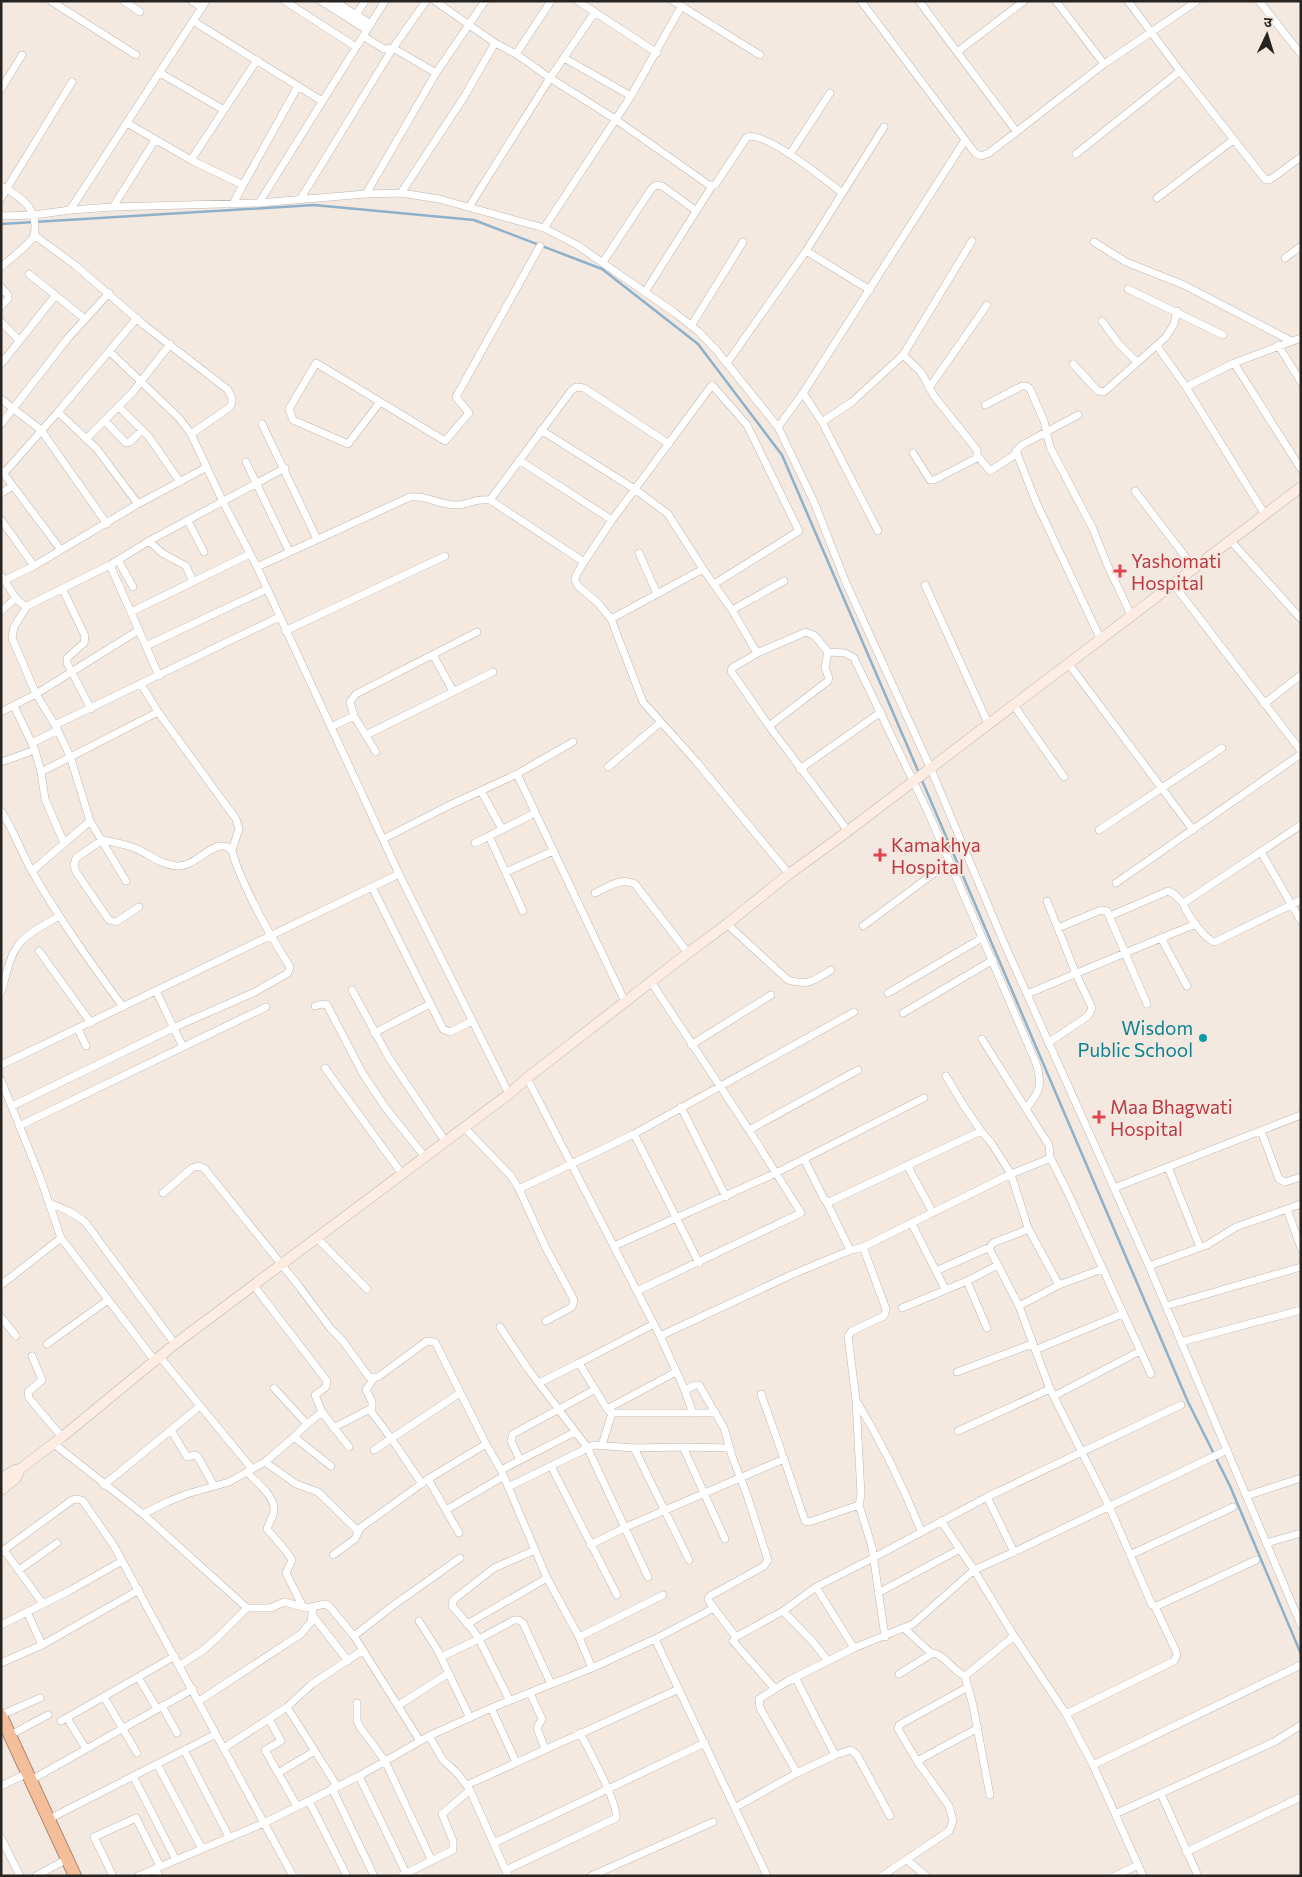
<svg xmlns="http://www.w3.org/2000/svg" width="1302" height="1877" viewBox="0 0 1302 1877" font-family="Commissioner,'Noto Sans Devanagari',sans-serif">
<style>
.lines{fill:none;stroke-linecap:round;stroke-linejoin:round}
.stream{stroke:#8eb0c9;stroke-width:2.5}
.street-casing{stroke:#bfb6ae;stroke-width:8}
.secondary-casing{stroke:#bfb6ae;stroke-width:11}
.highway-casing{stroke:#ac8870;stroke-width:14}
.street{stroke:#fff;stroke-width:7}
.secondary{stroke:#fcece1;stroke-width:10}
.highway{stroke:#f4be9b;stroke-width:12}
.health-dot{fill:#e0444e;stroke:#f3e9e1;stroke-width:2}
.culture-dot{fill:#0f9aa8;stroke:#f3e9e1;stroke-width:2}
.labels{text-anchor:middle;dominant-baseline:central;stroke-width:4;stroke-linejoin:round;paint-order:stroke}
.health-label{font-size:19px;fill:#be3a42;stroke:#f3e9e1;text-anchor:start}
.culture-label{font-size:19px;fill:#0d838f;stroke:#f3e9e1;text-anchor:end}
</style>
<rect width="100%" height="100%" fill="#f3e9e1"/>
<g class="lines">
<path class="stream" d="M1,224L314,205L474,220L602,269L698,344L782,455L919,773
M921,778L1188,1402L1230,1486L1301,1654"/>
<defs>
<path id="street" d="M51,1L136,55
M124,1L140,12
M192,1L202,8
M285,1L356,47
M321,1L367,30
M334,1L371,24
M435,1L495,43L516,54L550,78L615,119L709,185H715L747,137C764,130 827,181 842,193
M578,1L657,53
M673,1L760,55
M861,1L975,153L981,156L989,153L1104,64L1197,1
M919,1L1016,131
M1056,1L1104,64
M1128,1L1180,71L1264,178L1267,180L1271,179L1301,157
M1259,1L1301,54
M354,18L365,1
M193,21L322,101
M363,36L384,49L393,48L436,73
M957,52L1024,1
M516,54L551,1
M564,58L631,96
M160,73L224,110
M1,89L22,55
M127,123L191,160L243,185L233,204
M790,154L830,93
M1076,154L1180,71
M191,160L257,60
M243,185L298,86
M1,186C17,195 35,205 35,226C35,231 35,236 31,240C23,250 11,258 1,267
M401,193L464,97L495,43
M366,194L436,73L485,1
M1,198L72,82
M301,198L393,48L426,1
M1157,198L1233,140
M259,203L385,1
M113,207L155,140
M469,207L550,78L595,12
M70,210L206,1
M1,216L34,215L70,210L113,207L259,203L366,194L401,193L439,199L544,228L577,245L675,313L699,332L717,351L778,427L814,502L846,583L930,767L1004,943L1149,1266L1301,1625
M544,228L631,96L681,7
M34,235L75,265L144,325L227,389C232,396 234,400 230,407L191,434
M1094,242L1126,262L1184,285L1291,341
M806,251L870,290
M1285,258L1301,246
M603,262L652,188L656,185L662,186L695,210
M29,274L85,319
M1,287L8,295V299L1,306
M1128,289L1223,335
M645,292L712,186
M1102,321L1118,343L1137,362
M1,322L19,340
M691,326L743,242
M1278,345L1301,382
M1157,346L1186,387L1264,513
M110,352L179,418L191,434L223,502L257,567L399,874L509,1094
M903,355L921,372L934,396L977,450V458L934,480H930L913,453
M727,363L806,251L884,127
M1234,363L1301,469
M1,364L55,296
M1073,364L1098,391L1104,392L1166,337L1174,324L1177,311
M1186,387L1234,363L1301,338
M929,388L987,305
M803,393L822,422L878,531
M1,399L41,430L107,524
M380,402L348,444L293,420L289,409L316,363L445,441L469,413L456,397L540,246
M985,405L1022,386H1026L1030,389L1044,421L1050,447L1093,529L1107,564L1131,615
M119,407L149,437L180,482
M58,412L97,449L138,504
M1078,415L1022,445L1016,451L1036,502L1100,638
M105,421L126,443L130,442L142,430
M822,422L852,402L903,355L972,241
M1,424L68,338L109,293
M262,424L317,539
M778,427L803,393L965,140
M541,430L636,490L668,514L703,569
M86,439L132,393L170,344
M977,455L990,471L1016,454
M519,460L612,520
M246,462L289,551
M1,470L61,550
M4,473L58,412L137,318
M1135,491L1194,568
M1,493L13,486
M1,520L34,566
M188,521L204,552
M1230,540L1301,619
M149,541L162,553L186,566L193,582
M639,553L657,594
M118,560L133,587
M584,562L490,500L571,391L576,387L584,388L669,444
M110,565L159,676
M257,567L410,497C427,495 441,506 458,505C471,504 474,498 490,500
M1,576C9,585 15,603 27,606L14,627L12,638L36,694L55,725L70,756L90,821L126,881
M5,580L34,566L138,504L207,467
M714,584L799,531L747,425L712,385L612,520L584,562L576,575L575,580L578,586L598,603L611,619L643,702L695,760L789,874
M925,585L988,723
M1174,585L1301,751
M63,590L85,636L84,643L67,658V663L91,709
M27,606L110,565L149,541L285,468
M732,610L784,581
M1,611L16,598
M131,612L250,554
M611,619L703,569L732,610L757,653L806,632L815,636L828,652L845,653L854,658L929,814L1036,1063C1043,1086 1040,1091 1026,1109
M285,631L445,556
M146,646L267,589
M758,653L732,668L731,671L769,726L848,831
M433,655L453,691
M1068,663L1193,830
M141,684L158,712L236,819L239,829L232,850
M1013,704L1064,777
M1264,704L1301,675
M14,706L35,750
M1,712L36,694L139,630
M354,716L376,752
M55,725L279,617
M769,726L828,681L829,678L825,668L828,652
M331,727L354,716L350,702L356,694L477,632
M366,735L493,672
M32,743L58,730
M1,762L35,750L41,772L158,712
M608,767L661,722
M800,769L881,712
M41,772L45,799L64,843
M517,774L625,1002
M481,791L502,829
M1,811C14,830 21,853 33,873C60,920 91,963 123,1007
M1301,825L1185,902L1184,906C1188,915 1205,940 1215,942L1301,900
M1099,830L1222,748
M489,836L523,911
M383,839L448,806L517,774L573,742
M475,843L535,813
M1261,852L1301,921
M32,871L90,821
M506,872L553,851
M1116,883L1301,754
M372,887L443,1029L450,1032L472,1021
M595,893C608,887 621,877 635,884L688,953
M1047,901L1076,974L1092,1008L1088,1016L1048,1043
M1110,916L1168,891L1174,894L1184,904
M727,924L788,980C809,986 813,981 831,970
M863,926L949,862
M1058,928L1101,910L1107,911L1147,1004
M1161,938L1196,924
M39,951L91,1023
M352,990L389,1058L445,1141
M156,991L183,1047
M1,992C6,978 8,959 17,947C26,933 45,925 59,916
M888,993L982,938
M1027,994L1161,938L1187,986
M315,1006L322,1004L327,1005L363,1074L385,1107L425,1157
M903,1013L993,960
M78,1029L86,1046
M374,1033L430,1004
M691,1045L771,995
M1,1065L399,874
M325,1068L402,1174
M946,1076L962,1103L981,1131L992,1144L1011,1174L1028,1228L1024,1231L993,1243L990,1247V1250L1019,1306L1050,1389L1109,1506L1152,1605L1157,1606L1256,1560
M527,1078L660,1336L683,1386L693,1413
M1,1080L40,1177L61,1238
M12,1106L175,1027L255,992L288,973L290,967C269,934 249,898 235,861C233,853 232,846 222,846C208,846 194,867 177,866C161,865 149,854 135,848C124,844 114,842 102,840L76,858L74,865L76,872L109,920L116,922L139,907
M681,1107L726,1197
M19,1126L266,1007
M464,1127L511,1176L519,1189L546,1248L574,1300L572,1307L546,1321
M749,1130L858,1070
M1261,1131L1279,1179L1285,1182L1301,1177
M634,1134L854,1012
M1050,1157L1068,1193L1151,1374
M804,1159L824,1199L829,1202L981,1131
M907,1165L933,1213
M1168,1167L1200,1247
M1114,1188L1301,1115
M519,1189L634,1134L699,1263
M163,1193L192,1168L198,1166L204,1168L298,1285L331,1329L342,1340L369,1377H378L427,1341L435,1342L486,1444L501,1470L547,1578L579,1637L592,1668
M826,1201L849,1248L852,1250L863,1247L1011,1174L1046,1160L1050,1157L1049,1145L1045,1139L982,1039
M50,1204C64,1207 74,1214 85,1222L175,1344
M1287,1209L1301,1248
M912,1224L945,1289
M1028,1228L1059,1285
M317,1238L367,1289
M614,1246L776,1173L924,1098
M1149,1266L1207,1245L1236,1227L1301,1204
M936,1271L990,1247
M1,1285L61,1238L155,1361
M254,1286L327,1381L326,1387L315,1395L322,1412
M637,1291L801,1213L749,1130L651,982
M1019,1306L1059,1285L1102,1269
M1166,1306L1301,1267
M902,1308L967,1281
M1,1317L16,1336
M654,1324L579,1363L607,1409L676,1372
M500,1327L528,1369L587,1447L648,1577
M987,1328L967,1281L998,1265
M660,1336L791,1275L851,1250
M1181,1342L1301,1310
M47,1344L108,1300
M1035,1350L1122,1314
M32,1356L42,1380L28,1392L29,1398L62,1437
M160,1357L252,1469
M957,1372L1032,1344
M539,1383L579,1363
M274,1388L307,1424L322,1412L349,1447
M685,1390L695,1385H699L724,1428L732,1456L747,1495L768,1560L764,1566L710,1596L708,1599L710,1603L736,1637L781,1612H784L813,1642L828,1661
M761,1394L784,1459
M1054,1396L1140,1351
M857,1402C882,1443 903,1486 921,1531
M607,1409L612,1413H716
M370,1410L391,1438L422,1484
M333,1428L372,1408V1402L366,1390L374,1378
M171,1430L187,1457L195,1455L198,1457L214,1486
M958,1431L1050,1389
M294,1437L307,1424
M54,1444L143,1514L247,1608
M602,1445L612,1413
M683,1447L725,1539
M634,1448L689,1560
M374,1450L460,1393
M520,1460L511,1441L513,1434L594,1390
M265,1462L294,1437L331,1466
M551,1466L617,1595
M501,1470L575,1432
M247,1472C256,1482 275,1496 274,1510C273,1517 269,1523 267,1529L286,1551L292,1560L286,1573L303,1607
M428,1479L459,1533
M104,1485L200,1406
M508,1487L594,1445L634,1448L683,1447L729,1448
M1246,1496L1301,1478
M859,1505L872,1547L885,1637
M446,1510L504,1476
M143,1514L167,1502L187,1494L229,1482L265,1462L296,1484L318,1492L358,1531
M1266,1543L1301,1533
M590,1545L626,1527L784,1459L805,1521L809,1522L859,1505L861,1495L856,1400L848,1336L852,1331L884,1316L886,1309L863,1247
M4,1550L43,1604
M1,1552L72,1500L78,1499L83,1501L114,1546L264,1823L359,1776L429,1736L491,1708L592,1668L655,1639L714,1608
M1014,1552L987,1497L1181,1405
M333,1555L355,1539L360,1528L428,1479L486,1444
M1130,1555L1233,1507
M19,1570L57,1543
M816,1587L854,1648
M878,1593L960,1549
M783,1611L816,1587L873,1558L987,1497
M313,1616L348,1661
M419,1621L438,1651L470,1718
M467,1624L547,1578
M1,1625L69,1591L122,1561
M905,1629L931,1653
M354,1636L391,1607L460,1558
M579,1637L663,1595
M736,1637L733,1641L775,1689
M655,1639L767,1876
M42,1645L139,1590
M441,1657L479,1639L514,1620H519L523,1623L551,1684
M1,1663L42,1645L27,1612
M180,1665L202,1651L218,1637L247,1608H271L284,1602L307,1608L325,1604L329,1606L354,1636L420,1741
M899,1674L933,1653C945,1655 953,1671 965,1676
M138,1677L157,1709
M795,1677L835,1755
M530,1693L542,1719L537,1728L545,1749
M104,1697L137,1753
M199,1701L301,1634L311,1622L313,1607
M510,1701L479,1639L472,1629L452,1606L453,1601L457,1597L494,1568L535,1550
M357,1703V1721L360,1727L385,1761L431,1859
M399,1705L449,1673
M162,1706L177,1733
M287,1707L337,1786
M491,1708L516,1762
M1066,1714L1174,1661L1177,1655L1176,1651L1155,1607
M1,1715L40,1698
M67,1718L86,1749
M269,1719L281,1741L265,1750L297,1806
M61,1721L175,1656
M10,1735L48,1715
M429,1736L443,1760L458,1774L470,1790L508,1876
M224,1748L287,1707L312,1684L363,1650
M184,1750L229,1837
M917,1761L978,1728
M157,1764L202,1849
M1093,1765L1301,1665
M278,1773L315,1751
M797,1773L760,1708L759,1699L788,1681L854,1648L913,1624L974,1570L941,1521
M133,1776L176,1860
M359,1776L406,1873
M31,1780L193,1689
M467,1785L679,1689
M1,1786L28,1773
M332,1788L374,1876
M1161,1794L1198,1876
M990,1795L973,1706L965,1676L1014,1636
M309,1801L347,1876
M736,1807L797,1773L835,1755L851,1750L857,1755L890,1816
M1115,1814L1274,1742L1301,1725
M49,1819L216,1734
M1,1838L20,1876
M494,1843L705,1743
M1186,1852L1301,1797
M907,1860L926,1876
M155,1869L159,1876
M506,1870L616,1818C619,1805 588,1748 580,1733
M36,1876L67,1859
M113,1876L94,1837L136,1818L160,1866
M138,1876L264,1823L293,1876
M401,1876L453,1850V1841L442,1814L470,1790
M591,1876L713,1822
M882,1876L949,1831L953,1821L949,1806L917,1761L898,1729L899,1725L968,1687
M1115,1876L1138,1865
M1143,1876L1093,1765L1066,1714L1014,1636L974,1570L1014,1552L1227,1450"/>
<path id="secondary" d="M1,1478L15,1470L20,1469L62,1437L175,1344L509,1094L527,1078L688,953L727,924L789,874L836,840L1301,487
M1,1490L16,1478L20,1469"/>
<path id="highway" d="M1,1716L75,1876"/>
</defs>
<use href="#street" class="street-casing"/>
<use href="#secondary" class="secondary-casing"/>
<use href="#highway" class="highway-casing"/>
<use href="#street" class="street"/>
<use href="#secondary" class="secondary"/>
<use href="#highway" class="highway"/>
</g>
<g class="health-dot">
<path d="M1117.5 563.5h5v5h5v5h-5v5h-5v-5h-5v-5h5z"/>
<path d="M877.5 847.5h5v5h5v5h-5v5h-5v-5h-5v-5h5z"/>
<path d="M1096.5 1109.5h5v5h5v5h-5v5h-5v-5h-5v-5h5z"/>
</g>
<circle class="culture-dot" cx="1203" cy="1038" r="5"/>
<g class="labels">
<g class="health-label">
<text x="1131" y="560">Yashomati<tspan x="1131" dy="22">Hospital</tspan></text>
<text x="891" y="844">Kamakhya<tspan x="891" dy="22">Hospital</tspan></text>
<text x="1110" y="1106">Maa Bhagwati<tspan x="1110" dy="22">Hospital</tspan></text>
</g>
<g class="culture-label">
<text x="1193" y="1027">Wisdom<tspan x="1193" dy="22">Public School</tspan></text>
</g>
</g>
<rect width="1302" height="1877" fill="none" stroke="#262320" stroke-width="5"/>
<g transform="translate(1267 35) rotate(4)" stroke="#f3e9e1" stroke-width="4" paint-order="stroke">
<path d="M0-4L9 19L0 12L-9 19Z" fill="#262320"/>
<text y="-8" font-size="14" font-weight="bold" text-anchor="middle" fill="#262320">उ</text>
</g>
</svg>
